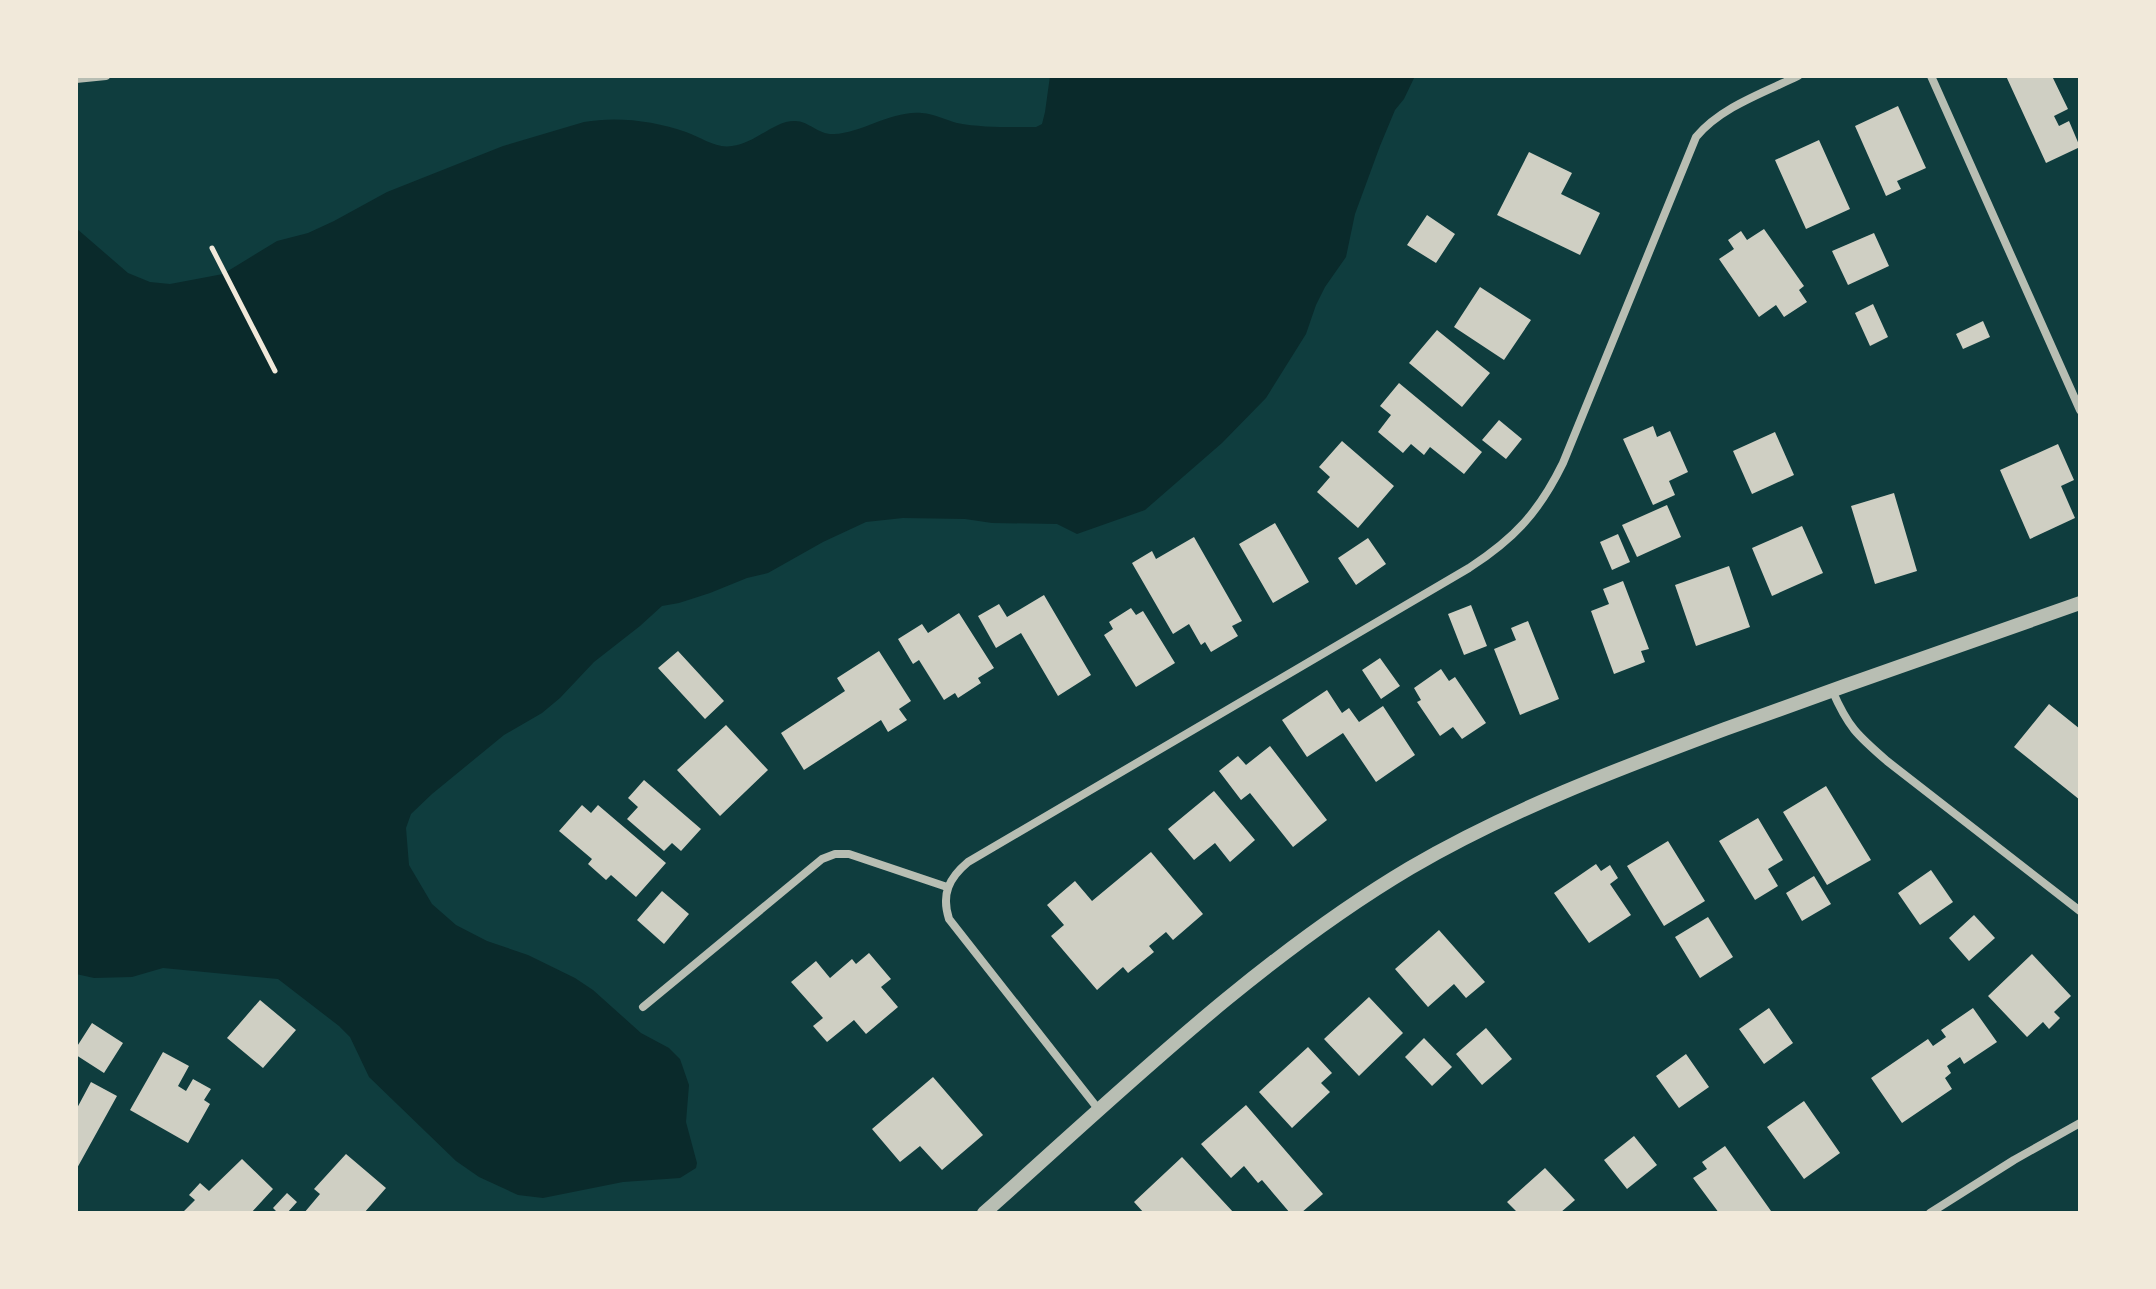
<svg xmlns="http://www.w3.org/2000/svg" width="2156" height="1289" viewBox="0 0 2156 1289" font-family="Lora,serif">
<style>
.water{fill:#0a2a2b}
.building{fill:#cfcfc3}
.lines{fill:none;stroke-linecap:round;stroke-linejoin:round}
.path{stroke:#f1e9da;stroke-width:5}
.minor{stroke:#b8beb3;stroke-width:8}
.tertiary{stroke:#b8beb3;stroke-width:14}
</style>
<rect width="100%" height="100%" fill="#0f3d3e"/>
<path class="water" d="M1050,76H1415L1404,99L1395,110L1380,146L1355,214L1346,257L1325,287L1316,305L1306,334L1266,398L1222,443L1145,510L1077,534L1057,524L992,523L965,519L903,518L866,522L823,542L768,573L747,578L710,593L679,603L662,606L640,626L594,662L560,698L542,713L504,735L432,794L411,814L406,828L409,865L432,904L456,925L487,941L528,955L575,978L593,990L641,1033L669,1048L680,1059L689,1085L686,1122L697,1163L696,1168L680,1178L623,1182L543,1198L518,1195L479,1177L456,1161L369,1077L350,1037L339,1026L278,979L163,968L132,977L94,978L76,974V228L128,273L150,282L170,284L223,274L277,241L308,233L334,221L387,192L503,146L584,122C617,116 655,121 686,132C701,137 716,149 732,146C754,144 774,121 794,121C808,120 818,135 834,134C862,133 892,110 922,113C934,114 946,120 957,123C983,128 1011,127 1036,127L1042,124L1045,112Z"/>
<path class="building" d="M2006,76H2052L2068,109L2054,116L2059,126L2069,121L2080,147L2046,163Z
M1898,106L1926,168L1897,181L1901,189L1886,196L1855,126Z
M1819,140L1850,209L1806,229L1775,160Z
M1529,152L1572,173L1561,194L1600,213L1580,255L1497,215Z
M1427,215L1455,234L1436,263L1407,245Z
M1764,229L1804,286L1799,290L1807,302L1784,317L1776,305L1759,317L1719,259L1734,249L1728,240L1741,231L1747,240Z
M1874,233L1889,266L1848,285L1832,251Z
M1480,287L1531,320L1504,360L1454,327Z
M1873,304L1888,337L1870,346L1855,313Z
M1983,321L1990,337L1963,349L1956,334Z
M1437,330L1490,373L1462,407L1409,363Z
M1399,383L1482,452L1464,474L1430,447L1424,455L1411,444L1403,453L1378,432L1391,415L1380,406Z
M1499,420L1522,439L1506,459L1482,440Z
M1653,426L1657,437L1670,431L1688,472L1669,481L1675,495L1653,505L1623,439Z
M1775,432L1794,475L1752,494L1733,451Z
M1342,441L1394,486L1358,528L1317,492L1330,477L1319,467Z
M2058,444L2074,480L2061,486L2075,518L2030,539L2000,470Z
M1894,493L1917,571L1875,584L1851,506Z
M1667,505L1681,537L1637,557L1622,525Z
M1275,523L1309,582L1273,603L1239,544Z
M1802,526L1823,573L1772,596L1752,548Z
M1618,534L1630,562L1612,570L1600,542Z
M1194,537L1242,621L1232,626L1238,636L1211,652L1205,642L1201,645L1189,624L1173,634L1132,563L1152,551L1156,559Z
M1368,538L1386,564L1356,585L1338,558Z
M1729,566L1750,627L1696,646L1675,585Z
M1623,581L1649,649L1641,651L1645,662L1614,674L1591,611L1609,604L1603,589Z
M1044,595L1091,675L1058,696L1021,633L996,648L978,616L999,604L1007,617Z
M1471,605L1487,646L1464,655L1448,614Z
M1131,608L1136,615L1143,611L1175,663L1136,687L1104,635L1113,629L1109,622Z
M959,613L994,668L978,678L981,683L958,698L955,693L944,700L919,660L913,664L898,639L922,624L928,633Z
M1528,621L1559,699L1520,715L1494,649L1516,640L1511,628Z
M678,651L724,701L705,719L658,668Z
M879,651L911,701L899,709L907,720L888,732L881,720L804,770L781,733L845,691L837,678Z
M1380,658L1400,686L1381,699L1362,670Z
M1441,669L1449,681L1455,677L1486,723L1462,739L1453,727L1440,736L1417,702L1421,700L1414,688Z
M1327,690L1342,713L1349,708L1359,722L1383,706L1415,755L1376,782L1343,733L1307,757L1282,720Z
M2049,704L2080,729V800L2014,747Z
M726,725L768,770L720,816L677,770Z
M1270,746L1327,820L1293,847L1250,793L1241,800L1219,771L1238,756L1246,765Z
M644,780L701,829L681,851L672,843L664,851L627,819L638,807L628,798Z
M1826,786L1871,860L1827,885L1783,812Z
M1214,791L1255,840L1230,862L1215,843L1194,860L1168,829Z
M582,805L591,813L598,805L666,863L636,897L611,875L606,880L588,864L592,859L559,831Z
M1758,818L1783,860L1768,869L1778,886L1755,900L1719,841Z
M1668,841L1705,901L1664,926L1627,866Z
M1151,852L1203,914L1173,940L1166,932L1149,946L1154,952L1128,973L1123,967L1097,990L1051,936L1064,925L1047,905L1075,881L1092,901Z
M1596,864L1601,871L1610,865L1618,878L1610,884L1631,915L1589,943L1554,893Z
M1931,870L1953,902L1920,925L1898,893Z
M1814,876L1831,904L1802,921L1786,893Z
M662,891L689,914L664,944L637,920Z
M1974,915L1995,938L1969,961L1949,938Z
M1708,917L1733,957L1700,978L1675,937Z
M1439,930L1485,982L1466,998L1454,984L1428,1007L1395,969Z
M869,953L891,979L881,987L898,1007L866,1034L854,1020L827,1042L813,1026L823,1018L791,982L816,961L830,978L852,959L856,964Z
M2032,954L2071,996L2054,1012L2060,1018L2049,1029L2043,1022L2027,1037L1988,996Z
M1369,997L1403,1033L1359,1076L1324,1039Z
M260,1000L296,1030L263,1068L227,1038Z
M1769,1008L1793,1043L1764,1064L1739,1029Z
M1973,1008L1997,1042L1964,1064L1960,1057L1947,1066L1951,1073L1945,1078L1952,1089L1902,1123L1871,1078L1928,1039L1933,1046L1946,1037L1941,1030Z
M92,1023L123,1043L104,1073L76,1055V1048Z
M1486,1028L1512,1059L1482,1085L1456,1054Z
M1424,1038L1452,1067L1432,1086L1405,1057Z
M1308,1047L1332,1073L1321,1083L1330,1092L1292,1128L1259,1092Z
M163,1052L189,1066L178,1086L186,1091L193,1079L211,1089L204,1100L210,1104L188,1143L130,1110Z
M1686,1054L1709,1087L1679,1108L1656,1076Z
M933,1077L983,1135L942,1170L920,1146L900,1162L872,1129Z
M91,1082L117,1096L76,1170V1110Z
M1804,1101L1840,1153L1804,1179L1767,1127Z
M1246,1105L1323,1194L1301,1213H1290L1262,1180L1258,1183L1244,1166L1231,1178L1201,1144Z
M1634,1136L1657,1165L1627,1189L1604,1160Z
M1725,1146L1771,1211L1768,1213H1719L1693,1178L1707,1169L1702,1162Z
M346,1154L386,1188L364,1213H304L320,1194L314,1189Z
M1182,1157L1234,1213H1144L1134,1202Z
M242,1159L273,1189L251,1213H182L195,1200L189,1195L200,1183L209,1191Z
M1545,1168L1575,1200L1560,1213H1518L1507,1202Z
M287,1193L297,1202L287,1213H278L273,1208Z"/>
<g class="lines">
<path class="path" d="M212,248L275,371"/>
<path class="minor" d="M1931,76L2080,410
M76,79L106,76
M1832,690C1848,727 1857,735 1887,761L2080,911
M643,1007L822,859L835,854H849L947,887
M1099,1110L949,919C941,894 949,878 968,862L1469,568C1515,538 1539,512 1563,463L1696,137C1721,107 1763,93 1798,76
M1930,1213L2014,1160L2080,1123"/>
<path class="tertiary" d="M984,1213C1118,1094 1255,960 1410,868C1509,810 1618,769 1725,729C1843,686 1961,645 2080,603"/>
</g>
<rect width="2156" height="1289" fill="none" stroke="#f1e9da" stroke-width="156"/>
</svg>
